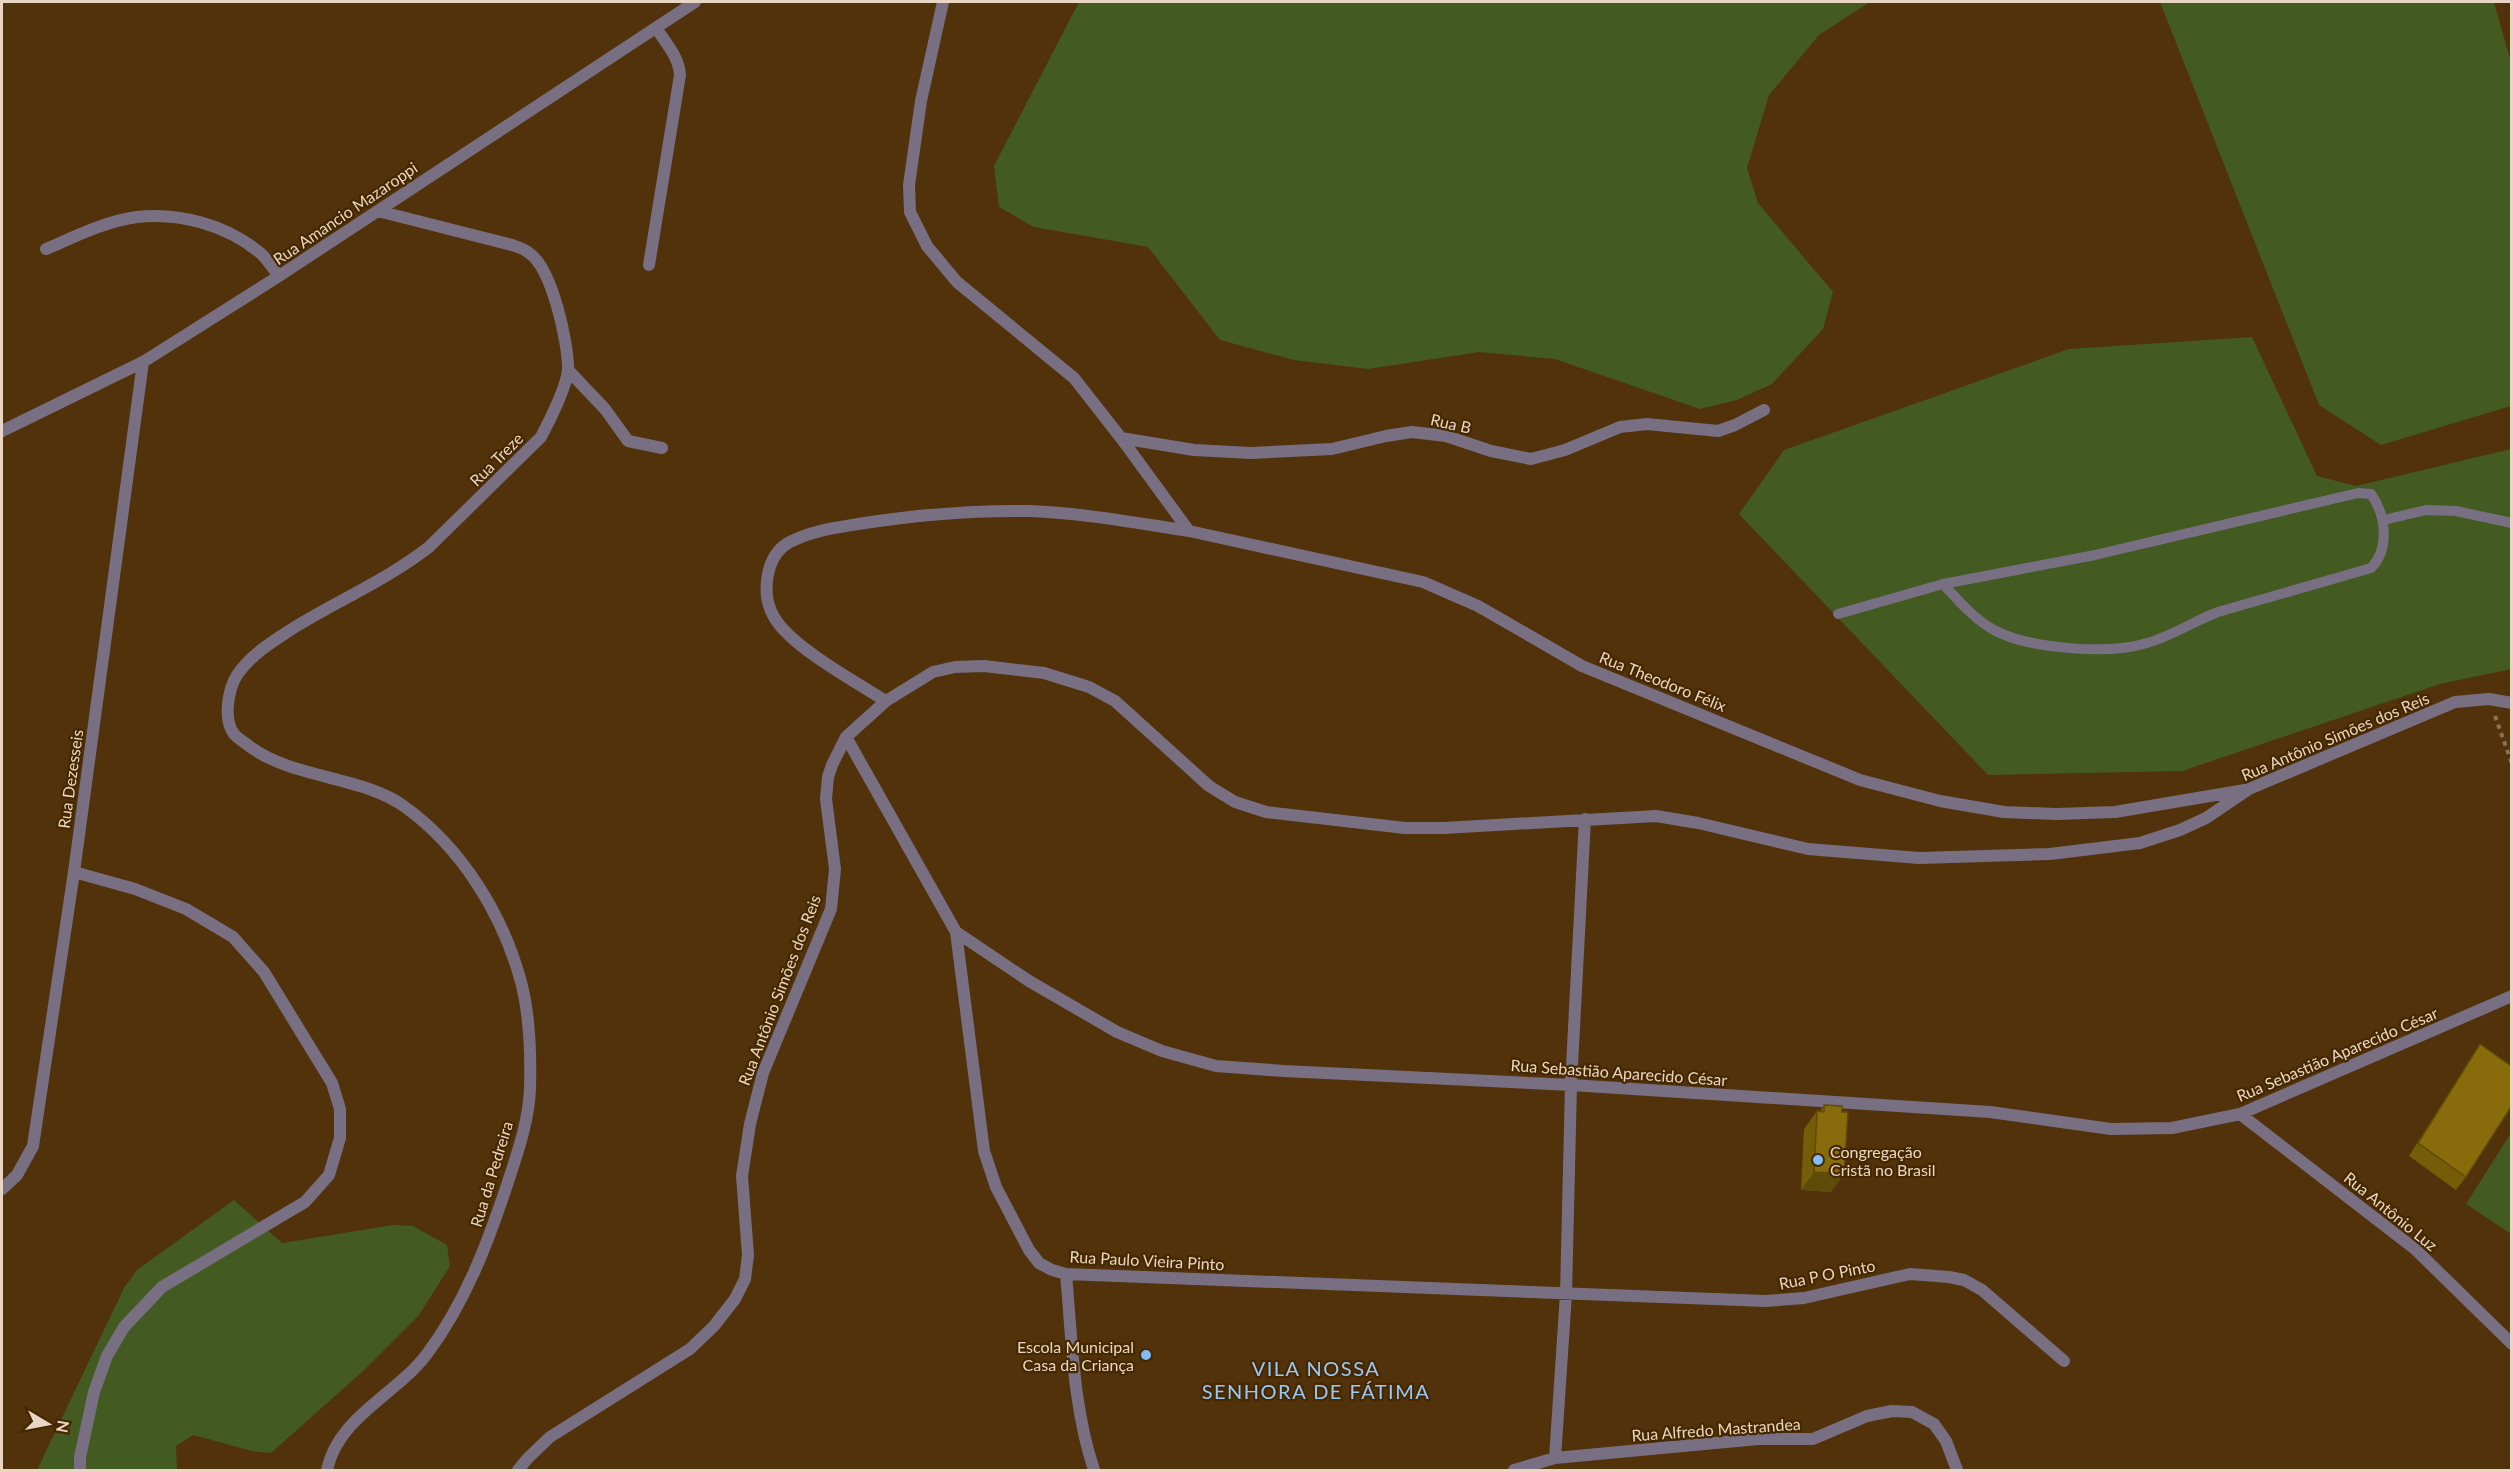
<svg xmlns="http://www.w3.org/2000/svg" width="2513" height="1472" viewBox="0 0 2513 1472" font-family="Lato,sans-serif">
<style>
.green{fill:#435b21}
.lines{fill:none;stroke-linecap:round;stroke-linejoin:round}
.path{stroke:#8c7252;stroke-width:4;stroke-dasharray:4.5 4.5;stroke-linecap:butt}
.service{stroke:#796f82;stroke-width:10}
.minor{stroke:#796f82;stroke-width:12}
.wall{fill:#755c09}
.shaded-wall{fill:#5f4b08}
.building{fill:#886b0b;stroke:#5f4b08;stroke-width:1.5}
.poi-dot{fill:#7fbdfa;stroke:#462800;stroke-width:2}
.labels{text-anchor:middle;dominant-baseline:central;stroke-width:4.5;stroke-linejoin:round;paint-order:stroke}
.street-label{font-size:16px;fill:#e9d6c2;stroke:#462800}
.poi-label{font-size:16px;fill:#e9d6c2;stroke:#462800;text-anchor:start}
.quarter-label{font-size:20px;letter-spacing:1.5px;fill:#9ac8f5;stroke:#462800}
</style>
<rect width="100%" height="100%" fill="#51320a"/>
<path class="green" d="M1079,2H1870L1819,35L1769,95L1747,168L1758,203L1833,292L1823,329L1772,384L1737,400L1700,409L1555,359L1479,352L1368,369L1294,360L1220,340L1148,247L1034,227L999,207L994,166Z
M2160,2H2494L2512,66L2511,406L2381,445L2319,405Z
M2252,337L2317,476L2356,486L2511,449V669L2440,684L2182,771L1988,775L1739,514L1784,450L2069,349Z
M2511,1133V1234L2466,1204Z
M234,1200L282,1243L393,1225L413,1226L447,1245L450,1266L419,1315L362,1372L271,1453L252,1451L193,1435L176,1446L177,1470H37L124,1288L137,1270Z"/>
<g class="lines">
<path class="path" d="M2495,716L2512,764"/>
<path class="service" d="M2384,520L2426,510L2456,511L2512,523
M1838,614L1943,584L2095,555L2358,493L2371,494C2386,515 2390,549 2371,568L2218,612C2194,621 2172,636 2147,643C2109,655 2029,649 1994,630C1974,619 1959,601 1943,584"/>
<path class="minor" d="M943,2L921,101L909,185L910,212L927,246L957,282L1074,378L1121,438L1189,531L1423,582L1478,606L1582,666L1860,780L1940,801L2004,812L2057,814L2115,812L2245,790
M46,249C74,237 106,221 137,217C179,212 226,225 259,252C267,258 273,269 279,276
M649,265L680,75C679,57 666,43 656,28
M568,370L605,409L628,441L662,448
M2,431L143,362L279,276L695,2
M1121,438L1194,450L1251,453L1332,449L1386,436L1412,432L1446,436L1491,451L1531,459L1565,450L1620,427L1647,424L1718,431L1735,425L1764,410
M886,701C857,683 790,646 774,617C761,595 765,557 788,543C810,531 834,528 858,524C915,515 972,510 1030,511C1083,513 1136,523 1189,531
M846,737L956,932L1029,981L1117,1032L1162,1051L1216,1066L1284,1071L1571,1085L1990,1112L2111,1129L2172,1128L2240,1114L2512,996
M74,872L135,889L186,909L233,937L264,972L332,1083L340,1109V1138L329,1175L305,1202L162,1287L124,1327L107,1356L94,1392L80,1457V1470
M956,932L984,1151L996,1187L1029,1250L1039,1263L1052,1270L1066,1274L1766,1301L1804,1298L1910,1274L1949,1277L1964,1280L1982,1290L2064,1361
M2240,1114L2415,1249L2512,1344
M2,1189L17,1175L33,1146L74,872L143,362
M1066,1274C1072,1340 1073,1407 1094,1470
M1555,1458L1566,1294L1571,1085L1585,819
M327,1470C338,1417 396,1395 427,1354C465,1303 487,1245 507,1185C517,1154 529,1121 530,1088C531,1053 530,1016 521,982C503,915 462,848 405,807C363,776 293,779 249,746C245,742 238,739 234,734C228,726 227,714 228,704C229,695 232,683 237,675C251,654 275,640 295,627C339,600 388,579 429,547L541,437C549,422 568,384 568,368C568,342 552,268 529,253C525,249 518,247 512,245L378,211
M518,1470L528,1458L550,1437L690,1349L714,1326L735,1299L745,1279L748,1255L742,1176L750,1124L763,1073L831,909L835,869L826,799L828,777L832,765L846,737L886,701L933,672L955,667L984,666L1044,673L1089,687L1115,701L1209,786L1235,802L1266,812L1405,828H1444L1656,816L1698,823L1808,849L1919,858L2050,854L2140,843L2180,830L2206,818L2249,789L2455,702L2489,699L2512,703
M1514,1470L1555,1458L1758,1439H1813L1867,1416L1892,1411L1912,1412L1934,1424L1946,1441L1957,1470"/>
</g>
<path class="wall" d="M2480,1044L2466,1177L2456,1190L2409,1156Z
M1824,1105L1831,1192L1801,1190L1804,1129L1817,1111H1820Z"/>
<path class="shaded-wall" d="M1814,1172L1844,1174L1831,1192L1801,1190Z"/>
<path class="building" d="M2480,1044L2511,1066V1107L2466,1177L2418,1143Z
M1824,1105L1842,1106V1112H1848L1844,1174L1814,1172L1817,1111L1824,1112Z"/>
<g class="poi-dot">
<circle cx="1818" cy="1160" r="6"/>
<circle cx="1146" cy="1355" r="6"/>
</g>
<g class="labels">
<g class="street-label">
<text transform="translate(345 213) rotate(-34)">Rua Amancio Mazaroppi</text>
<text transform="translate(1451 423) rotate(13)">Rua B</text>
<text transform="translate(496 459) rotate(-45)">Rua Treze</text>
<text transform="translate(1663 681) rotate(22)">Rua Theodoro Félix</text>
<text transform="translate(2335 736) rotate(-23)">Rua Antônio Simões dos Reis</text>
<text transform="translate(70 779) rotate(-82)">Rua Dezesseis</text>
<text transform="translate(779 990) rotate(-69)">Rua Antônio Simões dos Reis</text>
<text transform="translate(2337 1054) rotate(-23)">Rua Sebastião Aparecido César</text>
<text transform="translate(1619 1072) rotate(4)">Rua Sebastião Aparecido César</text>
<text transform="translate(491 1174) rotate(-73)">Rua da Pedreira</text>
<text transform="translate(2391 1211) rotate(39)">Rua Antônio Luz</text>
<text transform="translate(1147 1260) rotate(3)">Rua Paulo Vieira Pinto</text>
<text transform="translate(1827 1274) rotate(-11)">Rua P O Pinto</text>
<text transform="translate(1716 1429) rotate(-4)">Rua Alfredo Mastrandea</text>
</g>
<g class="poi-label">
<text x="1830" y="1151">Congregação<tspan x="1830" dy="18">Cristã no Brasil</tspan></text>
<text x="1134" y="1346" text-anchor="end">Escola Municipal<tspan x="1134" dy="18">Casa da Criança</tspan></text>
</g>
<g class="quarter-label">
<text x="1316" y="1368">VILA NOSSA<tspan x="1316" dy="23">SENHORA DE FÁTIMA</tspan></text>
</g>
</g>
<rect width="2513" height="1472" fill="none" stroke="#e9d6c2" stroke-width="6"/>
<g transform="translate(48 1424) rotate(100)" stroke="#462800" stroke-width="4.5" paint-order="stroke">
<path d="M0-4.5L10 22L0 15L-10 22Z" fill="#e9d6c2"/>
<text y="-9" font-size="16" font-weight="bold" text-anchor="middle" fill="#e9d6c2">N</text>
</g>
</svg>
